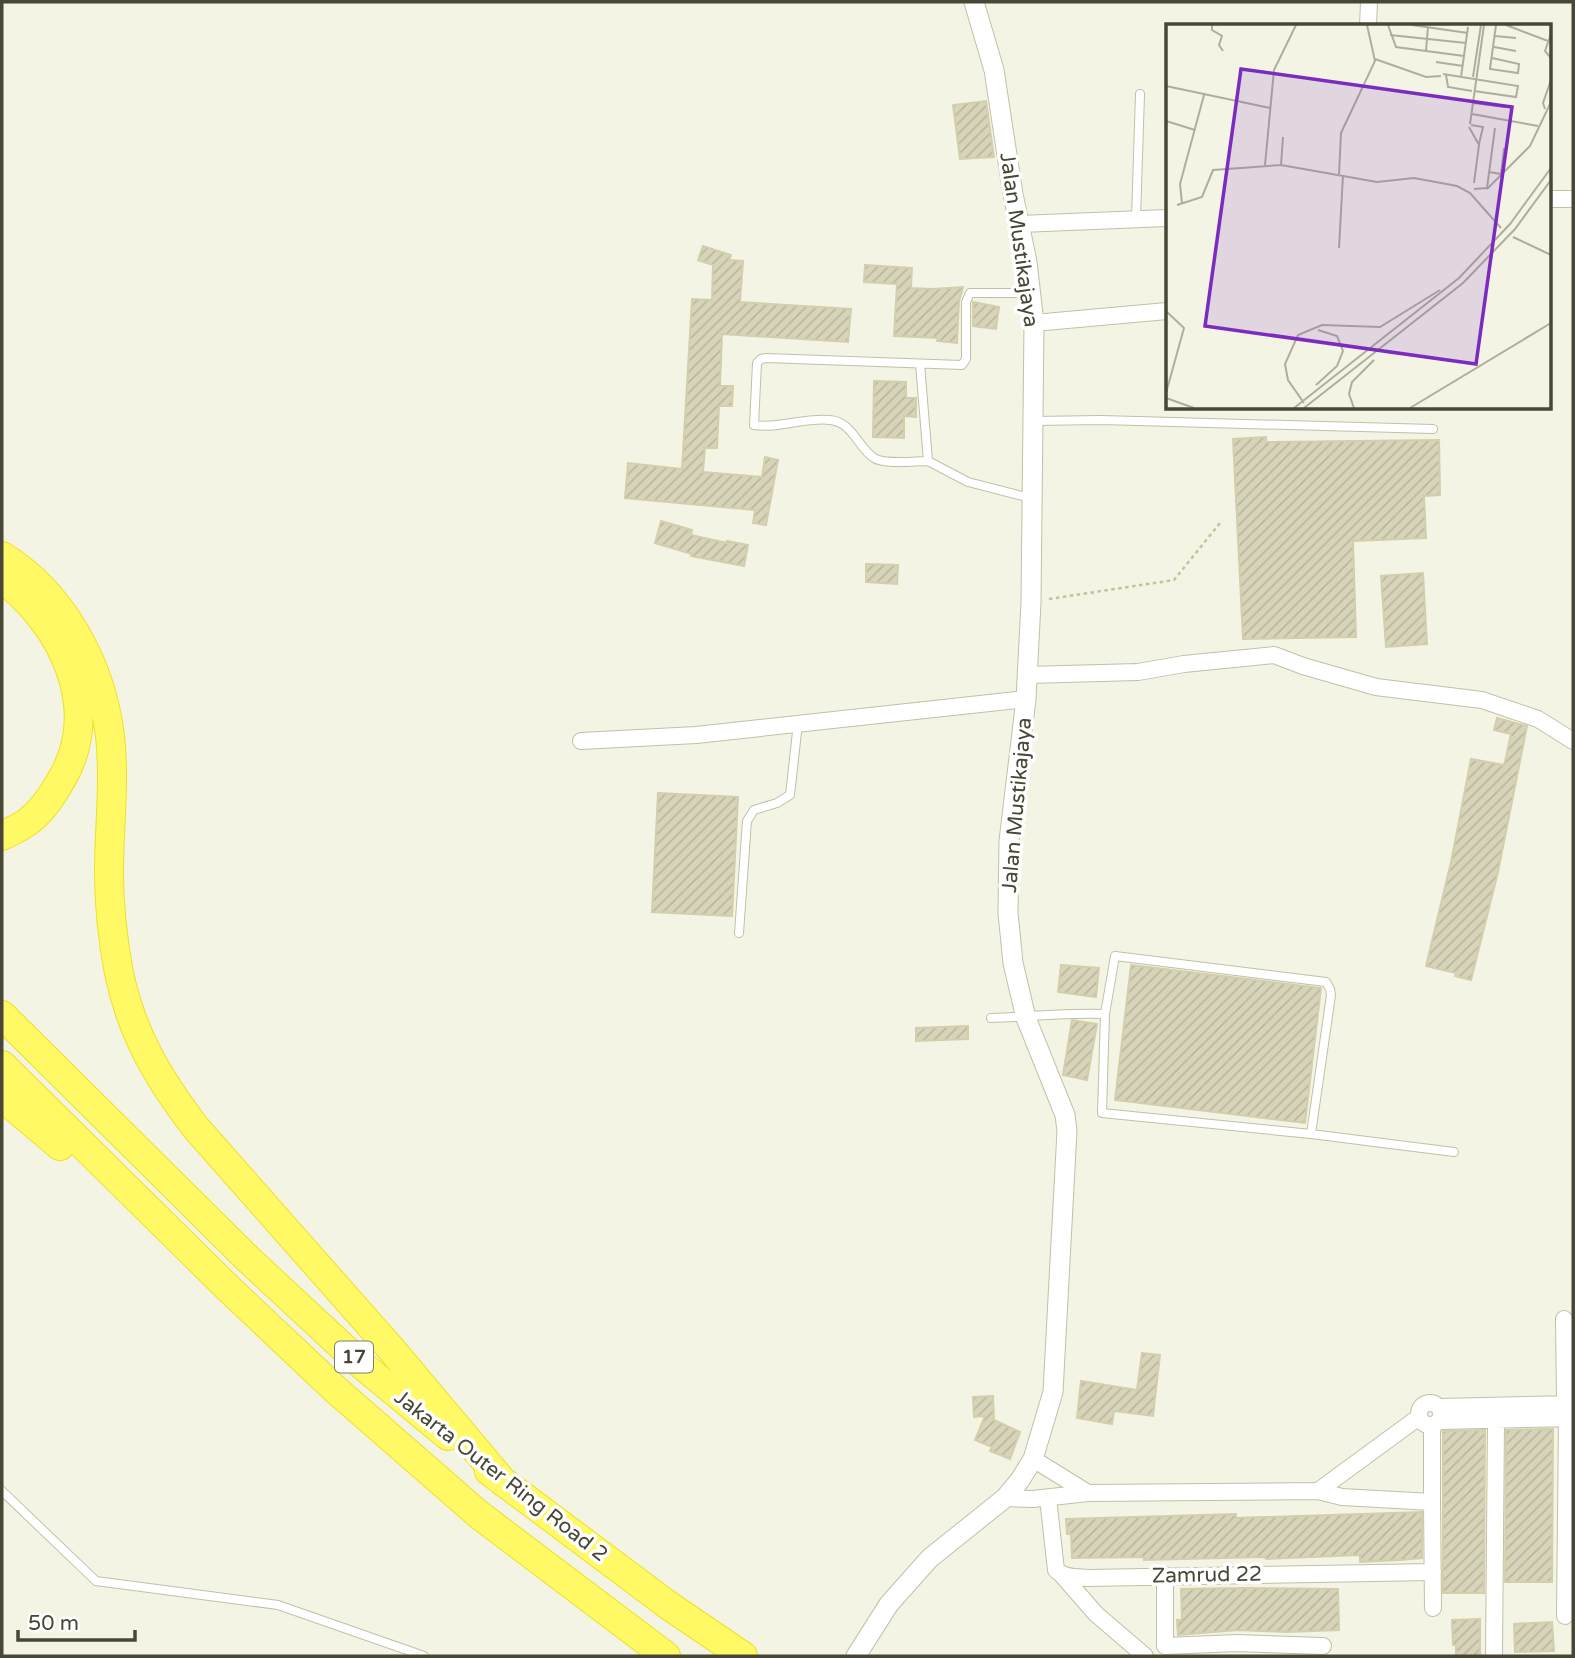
<svg xmlns="http://www.w3.org/2000/svg" width="1575" height="1658" viewBox="0 0 1575 1658" font-family="'Varela Round',sans-serif">
<style>
.building{fill:url(#building-hatch);stroke:#d3cfac;stroke-width:2}
.lines{fill:none;stroke-linecap:round;stroke-linejoin:round}
.service-casing{stroke:#c1c0a7;stroke-width:10}
.minor-casing{stroke:#c1c0a7;stroke-width:18}
.tertiary-casing{stroke:#c1c0a7;stroke-width:21}
.motorway-casing{stroke:#eee026;stroke-width:30}
.path{stroke:#c4c296;stroke-width:2.5;stroke-dasharray:3.5 3.5;stroke-linecap:butt}
.service{stroke:#fff;stroke-width:8}
.minor{stroke:#fff;stroke-width:16}
.tertiary{stroke:#fff;stroke-width:19}
.motorway{stroke:#fff966;stroke-width:28}
.labels{text-anchor:middle;dominant-baseline:central;stroke-width:7;stroke-linejoin:round;paint-order:stroke}
.shield{fill:#fff;stroke:#7f7e71;stroke-width:2}
.shield-label{font-size:19px;font-weight:bold;fill:#484634}
.street-label{font-size:21px;fill:#484634;stroke:#fff}
.inset-road{fill:none;stroke:#afae9e;stroke-width:2}
.view{fill:#7b2cbf;fill-opacity:0.15;stroke:#7b2cbf;stroke-width:3.5}
.inset-edge{fill:none;stroke:#484634;stroke-width:3.5}
</style>
<defs>
<pattern id="building-hatch" width="6" height="6" patternUnits="userSpaceOnUse" patternTransform="scale(1.75)"><rect width="6" height="6" fill="#d7d4b9"/><path d="M-1 1l2-2M0 6l6-6M5 7l2-2" fill="none" stroke="#bab7a0"/></pattern>
</defs>
<rect width="100%" height="100%" fill="#f4f4e5"/>
<path class="building" d="M986,101L994,157L960,159L953,105Z
M703,246L731,255L729,260L743,261L740,302L851,309L848,342L722,334L720,386H733L732,406H719L717,448H705L703,472L762,477L765,457L778,460L766,525L753,523L755,510L625,498L628,463L682,469L692,299L712,300L713,265L698,260Z
M865,265L912,268L911,288L932,289L963,287L959,301L957,343L937,341L938,338L894,336L897,284L864,282Z
M973,302L999,307L996,329L973,326Z
M874,381L906,382V398H916V417L904,416V438L873,437Z
M1266,437V442L1439,440L1440,495L1424,496L1426,538L1353,541L1356,637L1243,639L1233,439Z
M661,521L692,530L691,535L727,543V541L748,545L744,566L691,556L692,554L655,543Z
M866,564L898,565L897,584L866,582Z
M1423,573L1427,644L1386,647L1381,576Z
M1497,718L1527,726L1498,872L1471,980L1455,976L1456,973L1426,966L1451,862L1471,759L1504,765L1506,757L1511,734L1494,730Z
M658,793L738,797L732,916L652,912Z
M1061,965L1099,968L1096,997L1058,992Z
M1131,965L1321,988L1305,1123L1115,1100Z
M1072,1020L1097,1024L1087,1080L1063,1075Z
M968,1026V1039L916,1041V1028Z
M1142,1353L1160,1355L1153,1416L1114,1411L1112,1424L1077,1418L1081,1381L1137,1390Z
M993,1396L994,1420L1020,1432L1010,1459L990,1451L992,1447L975,1440L985,1416L974,1417L973,1397Z
M1553,1429L1552,1582H1505L1506,1430Z
M1485,1430L1484,1593H1443V1431Z
M1422,1512V1558L1400,1560L1360,1562V1555L1266,1559L1265,1557L1144,1560V1557L1072,1558L1071,1534H1067L1066,1519L1236,1514V1518Z
M1244,1588L1338,1589L1339,1630L1286,1632L1238,1630L1178,1635L1177,1620H1182L1181,1589Z
M1480,1619V1656H1456V1645H1453L1452,1620Z
M1552,1622L1554,1651L1515,1652L1514,1624Z"/>
<g class="lines">
<defs>
<path id="service" d="M1136,218L1140,94
M920,364L928,461L968,482L1030,498
M1034,421L1101,420L1433,429
M928,461C915,461 885,465 874,458C858,448 853,422 830,420C805,417 779,429 754,425L757,363L761,359L766,358L962,365L966,359V302L970,293H1030
M739,933L747,821L754,810L777,803L790,795L798,723
M991,1018C1029,1017 1067,1012 1105,1014
M1311,1134L1331,995L1330,989L1326,982L1115,956L1105,1014L1102,1113L1311,1134L1454,1152
M2,1491L96,1581L278,1605L424,1656"/>
<path id="minor" d="M1368,26L1369,2
M1549,199H1573
M1020,224L1167,218
M1034,323L1167,311
M1027,675L1138,672L1184,664L1274,655L1303,666L1376,687L1482,700L1538,719L1573,741
M581,741L696,735L1026,699
M1564,1319L1565,1404
M1419 1414a11 11 0 1 1 22 0a11 11 0 1 1-22 0Z
M1440,1407L1573,1404
M1439,1421L1573,1418
M1318,1491L1342,1497L1432,1502V1425
M1088,1493L1318,1491L1419,1417
M1005,1498L1033,1499L1088,1493L1033,1459
M1048,1498L1056,1570C1064,1578 1077,1577 1088,1578L1433,1572
M1432,1502L1433,1608
M1061,1574L1096,1614L1145,1656
M1165,1575V1646L1237,1643L1323,1646
M1565,1616L1567,1418
M1494,1656L1496,1421"/>
<path id="tertiary" d="M856,1656L889,1604L930,1558L1005,1498L1020,1480L1033,1459L1053,1392L1067,1131L1065,1115L1026,1018L1013,963L1008,913L1009,841L1026,699L1031,603L1034,323L1027,262L1013,194L994,70L974,2"/>
<path id="motorway" d="M2,556C63,594 101,664 110,736C115,781 109,828 109,873C109,906 113,941 119,973C132,1035 158,1078 196,1128L392,1350L503,1482
M2,579C64,625 104,711 60,782C52,796 43,810 30,820C22,827 11,831 2,836
M2,1015L248,1259L362,1365L448,1436
M2,1065L228,1288L336,1390L478,1514L666,1656
M2,1097L60,1146
M489,1471L668,1605L743,1656"/>
</defs>
<use href="#service" class="service-casing"/>
<use href="#minor" class="minor-casing"/>
<use href="#tertiary" class="tertiary-casing"/>
<use href="#motorway" class="motorway-casing"/>
<path class="path" d="M1049,599L1174,580L1220,523"/>
<use href="#service" class="service"/>
<use href="#minor" class="minor"/>
<use href="#tertiary" class="tertiary"/>
<use href="#motorway" class="motorway"/>
</g>
<g class="labels">
<rect class="shield" x="335" y="1341.5" width="38" height="31" rx="5"/>
<g class="shield-label">
<text x="354" y="1357">17</text>
</g>
<g class="street-label">
<text transform="translate(1019 240) rotate(82)">Jalan Mustikajaya</text>
<text transform="translate(1017 805) rotate(-85)">Jalan Mustikajaya</text>
<text transform="translate(501 1476) rotate(38)">Jakarta Outer Ring Road 2</text>
<text transform="translate(1207 1575) rotate(-1)">Zamrud 22</text>
</g>
</g>
<g transform="translate(1166 24)">
<rect width="385" height="385" fill="#f4f4e5"/>
<path class="inset-road" d="M46,1V6L56,12L53,21L57,27M222,1L230,23L298,32M246,1L302,9M340,1L382,17M385,10L379,27L385,34M224,11L300,19M329,12L350,14M328,23L350,27M260,27L262,3M326,34L353,40L352,49L324,45L330,1M209,35L260,53L275,52M270,38L297,42M277,50L352,62L350,73L308,67M280,51L282,63L306,67M295,53L302,3M307,53L315,1M0,62L104,84M307,79L339,83M379,85L377,79L385,56M306,90L372,102M0,97L29,106M304,100L318,1M305,101L317,103L313,120M303,103L313,121L308,159M99,141L108,46L130,1M115,141L117,113M323,148L335,150L338,124M173,150L175,109L209,37L201,1M308,165L321,164L329,104M321,165L364,122L385,78M16,179L14,160L38,71M11,181L36,173L47,146L115,141L211,158L248,154L291,162L304,169L335,204M347,213L385,231M173,224L177,151M0,287L18,304L0,369M150,361L171,342L177,327L171,312L152,306M0,374L28,384M138,379L122,356L119,340L132,311L156,301L214,303L274,266M128,384L293,254L344,200L385,144M138,384L297,259L349,205L385,156M188,384L183,370L186,358L208,336M244,384L385,299"/>
<path class="view" d="M75,45L346,83L310,340L39,302Z"/>
<rect width="385" height="385" class="inset-edge"/>
</g>
<rect width="1575" height="1658" fill="none" stroke="#484634" stroke-width="7"/>
<path d="M18 1630v10h117v-10" fill="none" stroke="#484634" stroke-width="3.5"/>
<text x="28" y="1630" font-size="21" fill="#484634" stroke="#ffffff" stroke-width="5" paint-order="stroke">50 m</text>
</svg>
